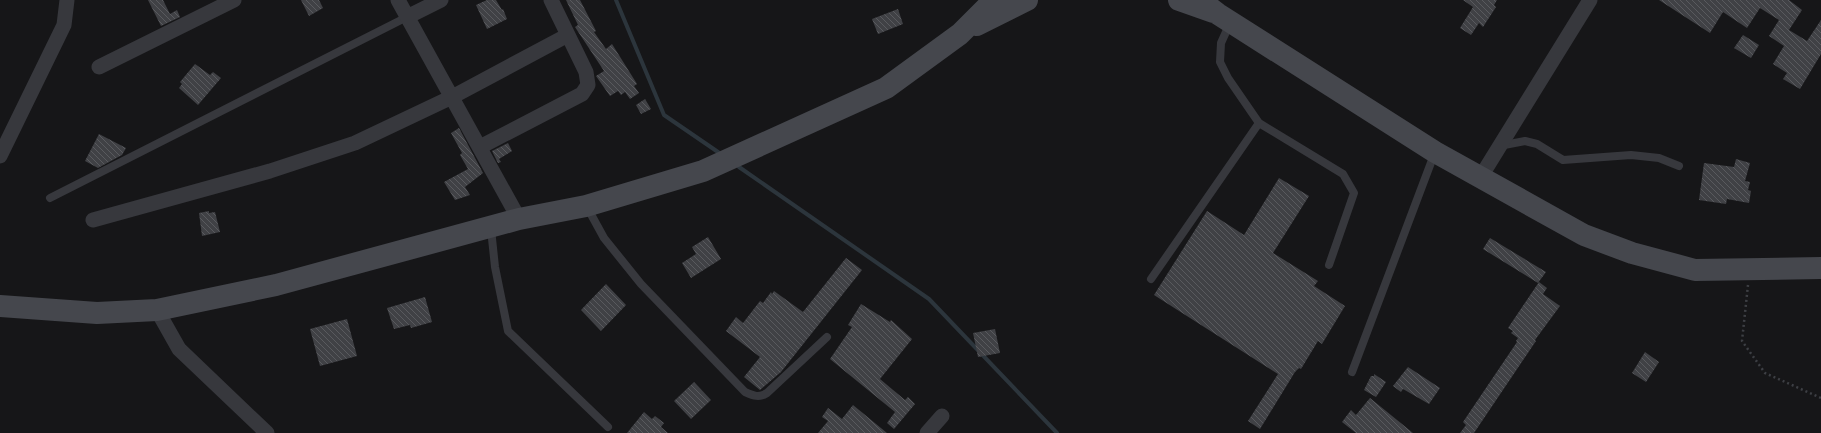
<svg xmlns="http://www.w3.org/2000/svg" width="1821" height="433" viewBox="0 0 1821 433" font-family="'Space Grotesk',sans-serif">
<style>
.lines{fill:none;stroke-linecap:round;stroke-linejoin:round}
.stream{stroke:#2c353c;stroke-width:4}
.building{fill:url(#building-back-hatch)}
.path{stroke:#3d3f44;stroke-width:2.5;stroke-dasharray:2 3;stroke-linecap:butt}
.service{stroke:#37383d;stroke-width:8}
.minor{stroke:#37383d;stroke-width:15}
.secondary{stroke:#45474d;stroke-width:22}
</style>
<defs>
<pattern id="building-back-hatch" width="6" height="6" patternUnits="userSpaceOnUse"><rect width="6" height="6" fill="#404145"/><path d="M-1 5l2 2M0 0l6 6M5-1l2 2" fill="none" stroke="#595a5e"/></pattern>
</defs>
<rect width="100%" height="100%" fill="#161618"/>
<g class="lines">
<path class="stream" d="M616,0L664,115L718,152
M739,167L929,299L1057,433"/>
</g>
<path class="building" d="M148,0H163L170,14L177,10L180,17L161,26Z
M301,0H319L323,8L309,16Z
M487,0H496L502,10L503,9L507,19L487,29L476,5Z
M566,0H580L596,31L594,32L606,49L612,44L637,84L634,86L639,93L630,99L625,92L621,95L618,91L610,96L596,76L604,71L575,27L578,25Z
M1463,0H1497L1494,5L1496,7L1483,27L1479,23L1471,35L1460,28L1473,7Z
M1659,0H1789L1802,10L1789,30L1807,41L1821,20V54L1800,89L1783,79L1787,73L1773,64L1784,46L1769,36L1779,20L1760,8L1747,28L1723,12L1710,33Z
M898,9L903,24L878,34L872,19Z
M1743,35L1759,45L1751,58L1734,48Z
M195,64L210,75L213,72L221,78L198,105L179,88L182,84L180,82Z
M645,99L651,109L641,114L636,105Z
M459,128L483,173L465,187L470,195L455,200L444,182L468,169L460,155L462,153L451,133Z
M99,134L126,148L122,155L98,168L85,161Z
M508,143L512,151L499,159L501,162L498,163L492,151Z
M1736,159L1750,163L1745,181L1750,182L1748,190L1751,191L1749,203L1727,199L1726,204L1699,200L1704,163L1734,167Z
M1279,178L1309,196L1273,253L1318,281L1314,286L1345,306L1322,344L1318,341L1301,369L1299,368L1295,372L1260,429L1248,421L1278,374L1154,295L1207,211L1244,235Z
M209,211V213L215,212L220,232L202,236L199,213Z
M708,237L721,259L691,278L682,263L696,254L692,247Z
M1490,238L1546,272L1538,283L1483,249Z
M846,258L862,270L781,372L760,390L744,377L760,357L726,331L736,317L743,323L760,301L763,303L771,292L772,294L774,291L803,312Z
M1539,282L1547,288L1543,294L1560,306L1535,340L1536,341L1474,433H1460L1466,425L1463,422L1517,342L1516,341L1518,338L1511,333L1513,331L1508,328Z
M606,284L626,305L601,331L581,310Z
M425,297L432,322L411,328L410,325L394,329L387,308Z
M861,304L890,322L891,320L912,339L880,379L905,400L908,397L915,404L894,429L887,423L895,412L830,359L852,327L848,325Z
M347,319L357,356L320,366L310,329Z
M995,329L1000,353L978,357L973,333Z
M1645,352L1659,362L1646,382L1632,373Z
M1408,367L1440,388L1429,404L1403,389L1401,392L1393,386Z
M1374,374L1386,382L1376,397L1364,390L1371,376H1374Z
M694,382L711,400L691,419L674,401Z
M1370,398L1413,433H1356L1342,422L1351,410L1356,415Z
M853,405L887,433H818L828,421L822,417L828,408L842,419Z
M644,412L652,419L655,416L664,423L661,427L668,433H627Z"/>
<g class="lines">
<path class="path" d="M1748,285L1742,341L1765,373L1821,398"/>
<path class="service" d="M1230,23L1221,43L1220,62L1228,78L1259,123L1343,174L1354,193L1329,265
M1499,146L1525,141L1537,144L1563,160L1631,155L1659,158L1679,166
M50,198L407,17
M587,207L604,238L641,284L745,392C754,396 759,398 767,393L827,337
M491,229L495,267L508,331L608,427
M1151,279L1259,123
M1352,372L1435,152"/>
<path class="minor" d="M398,0L519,219
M407,17L441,0
M99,67L234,0
M480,147L582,94L588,85L586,72L551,0
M0,156L64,25L67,0
M1480,178L1590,0
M93,220L270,171L355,143L452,97L568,35
M157,310L179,349L267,433
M927,433L942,416"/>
<path class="secondary" d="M1179,0L1213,12
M1200,0L1218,14L1435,152L1584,235L1632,253L1695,270L1821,268
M977,25L1027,0
M0,306L97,313L157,310L276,285L519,219L586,206L703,171L886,88L960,34L994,0"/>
</g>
</svg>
